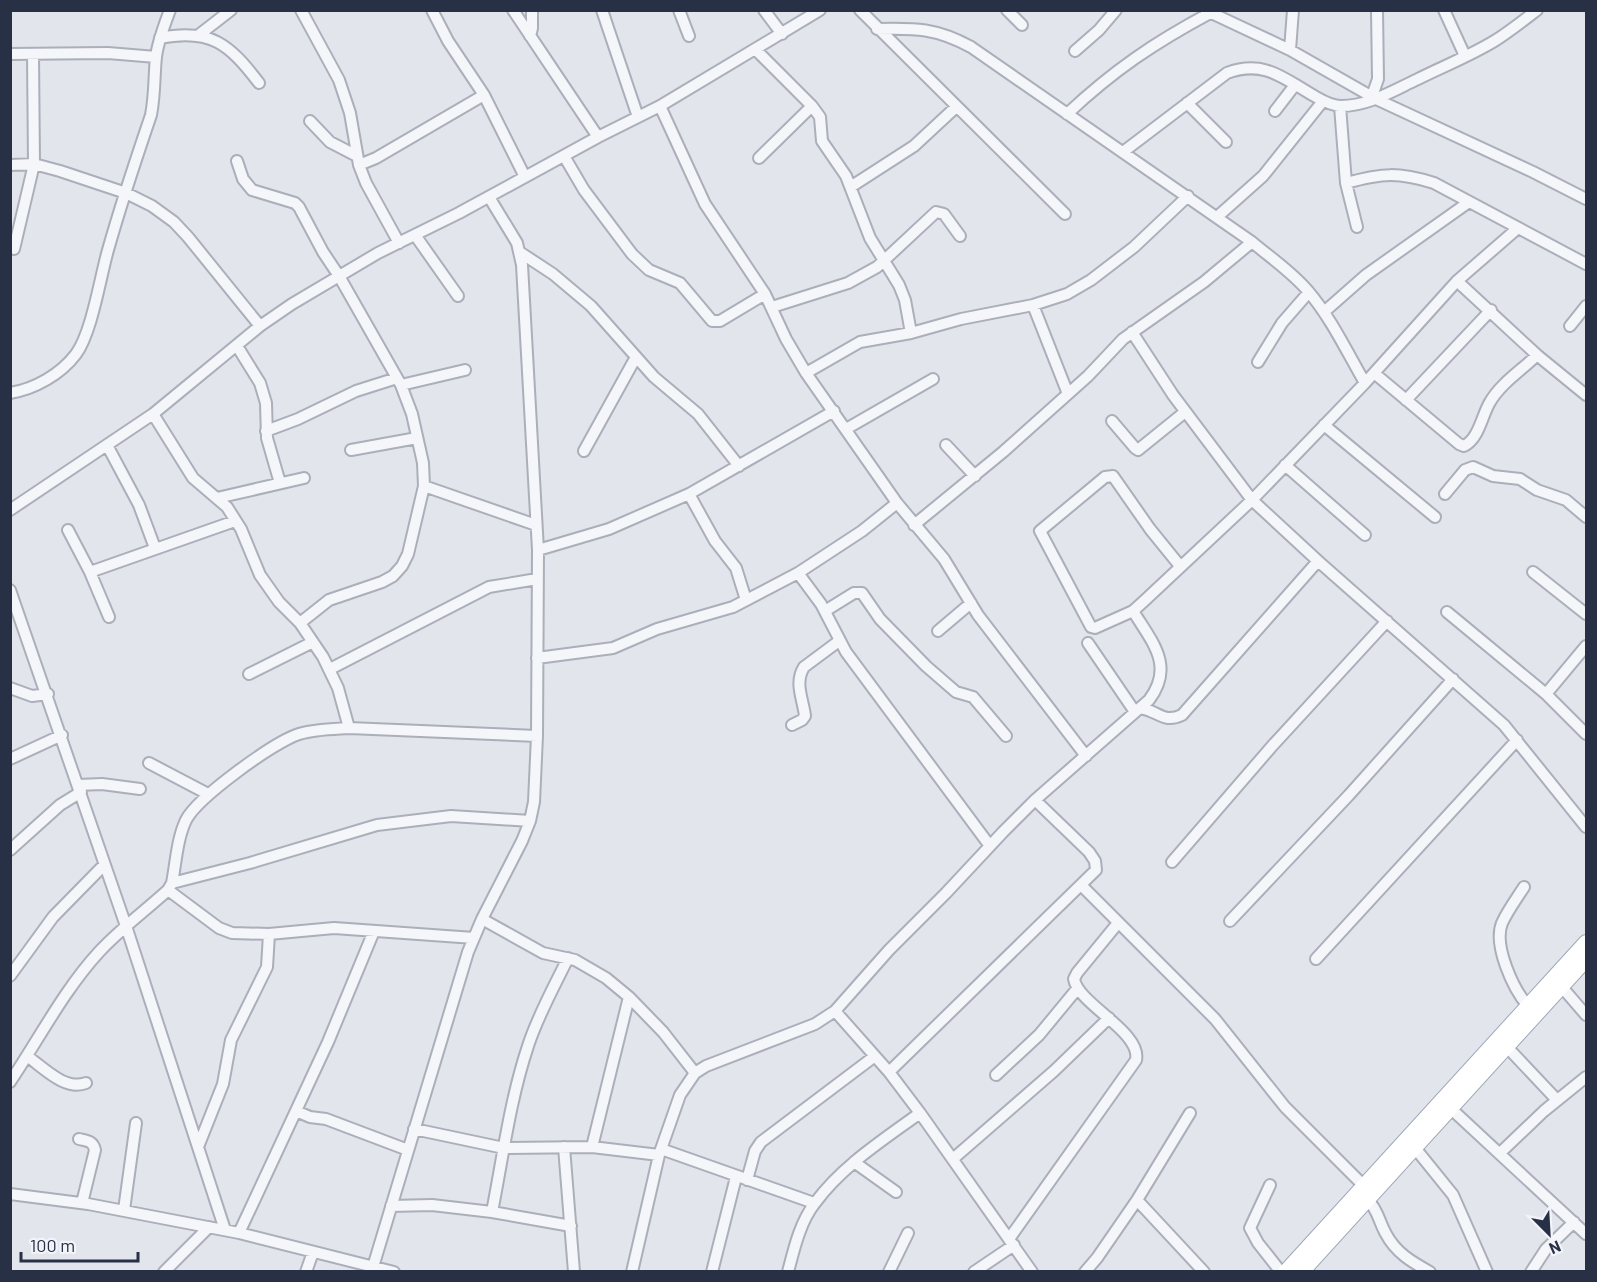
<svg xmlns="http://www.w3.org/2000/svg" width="1597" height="1282" viewBox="0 0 1597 1282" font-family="Barlow,sans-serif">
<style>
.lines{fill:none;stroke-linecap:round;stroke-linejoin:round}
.minor-casing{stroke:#aaafba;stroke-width:14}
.major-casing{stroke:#9fa7b9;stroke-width:16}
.minor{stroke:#f5f6f9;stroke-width:10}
.major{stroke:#fff;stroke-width:14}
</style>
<rect width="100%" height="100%" fill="#e2e5ec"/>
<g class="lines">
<defs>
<path id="minor" d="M301,10L339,80L350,113L359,165L366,183L399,243
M432,10L448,41L484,95L525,177
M513,10L598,137
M602,10L638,117
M679,10L689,36
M764,10L782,34
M860,10L1065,214
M1007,10L1022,25
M1205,10L1290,50L1376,99L1533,172L1586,199
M1444,10L1465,56
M877,29C916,28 936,28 971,47L1252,242C1271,258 1292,272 1308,291C1331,318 1347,352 1365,383
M200,34L231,10
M530,36L532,28V10
M160,38C211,28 229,44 259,83
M756,50L812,106L820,117L822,141L846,176L870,238L899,285L905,300L911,333
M1290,50L1293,10
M1075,51L1099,30L1116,10
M10,54L108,53L156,57
M1372,96L1378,79L1377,10
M1187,103L1226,142
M660,106L705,204L765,294L786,339L806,373L897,503L944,559L978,615L1086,756
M1340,106L1346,183L1357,227
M1275,111L1295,85
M1067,114C1114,70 1154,43 1210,13
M310,121L330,142L357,156
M1123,152L1227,73C1265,59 1284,79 1316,97C1323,101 1332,106 1341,106C1369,106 1394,90 1418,79C1444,66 1472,55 1496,40C1510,31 1524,20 1537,10
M564,156L584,190L632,254L649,270L680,283L712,321H720L765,294
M759,158L812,106
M237,161L243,179L252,190L295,203L299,207L323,252L339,276L401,385L412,414L423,463L424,486L408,554L402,566L393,576L382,582L329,600L300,623
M10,165L34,164L60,171L126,193L152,206L174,222L188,237L260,326
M359,165L376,158L484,95
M1346,183C1383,173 1398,172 1434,183L1586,264
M852,186L914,146L956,107
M1217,217L1263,176L1323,101
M415,235L458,296
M14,249L34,164L33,54
M521,253L553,274L591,306L654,377L698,414L739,466
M1457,281L1537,355L1586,395
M1033,305L1068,394
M772,307L848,283L877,267L936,212L944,214L960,236
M1324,312L1366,275L1469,202
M1570,326L1586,306
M1132,332L1173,395L1252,500L1318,561L1504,725L1586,827
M237,346L260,383L266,403L267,438L280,483
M1258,362L1282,323L1309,292
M806,373L860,342L911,333L961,319L1033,305L1067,294L1091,280L1134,247L1188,196
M1374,373L1459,444L1464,446C1479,439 1482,415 1490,402C1501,383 1522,370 1537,355
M401,385L465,370
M10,393C35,389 61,374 76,354C92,332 100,278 108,250C121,204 136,159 151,115C155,95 154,76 156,57C158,41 164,26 170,10
M1406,400L1491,310
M153,414L193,478L227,507L241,529L260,575L279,602L300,623L323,657L338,688L349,728
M1112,421L1135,448L1138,450L1185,412
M1324,425L1435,517
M846,429L933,379
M266,431L298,419L356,391L397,378
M107,445L139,505L155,548
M946,445L975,476
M351,450L417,438
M584,451L636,357
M1285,465L1365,535
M424,486L536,525
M689,494L715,541L736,568L746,600
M1445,494L1465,470L1473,467L1493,476L1520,479L1537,490L1566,500L1586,517
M217,498L304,478
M10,510L153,414L260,326L292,304L378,253L459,213L598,137L660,106L820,10
M914,525L1003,452L1088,376L1123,339L1204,282L1252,242
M68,530L90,572L109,617
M538,550L609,529L689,494L834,411
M1180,566L1150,529L1113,476L1105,477L1040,531L1091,627L1095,628L1133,611L1143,602L1252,500L1365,383L1457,281L1518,228
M90,572L235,521
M1533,572L1586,614
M798,573L821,604L846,652L990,846
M10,590L126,926L225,1230
M825,611L854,593H862L880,619L926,666L956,692L973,697L1006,736
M1447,612L1546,694L1586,734
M938,631L971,603
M1088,643L1135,712
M537,658L613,648L657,629L733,607L798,573L862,531L897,503
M330,669L489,587L537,579
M249,674L313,642
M10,688L32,696L48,694
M1546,694L1586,646
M1140,708C1159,711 1163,724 1182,715L1318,561
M792,725L802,720L805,716C803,699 794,683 804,667L839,641
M10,759L62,735
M149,763L208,794
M78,785L102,784L140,789
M10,850L60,805L81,792
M1172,862L1273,745L1387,621
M172,883L250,863L377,825L451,816L530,821
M1081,885L1215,1019L1285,1107L1364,1186
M1524,887C1517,898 1508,910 1502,923C1493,945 1513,989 1528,1006
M168,890L219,928L232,933L269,934L334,928L474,938
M482,919L543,953L575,960L606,978L629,997L663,1032L695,1073
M1230,921L1349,795L1453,679
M1316,959L1517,740
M10,976L53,917L104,865
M1561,986L1586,1015
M835,1011L889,1072L920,1113L1032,1272
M1507,1047L1557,1100
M27,1056C44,1068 65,1091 86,1083
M889,1072L1096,870L1095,861L1089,852L1035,800
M996,1075L1039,1035L1077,989
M10,1082C39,1039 64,990 99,952C120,929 145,911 168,890L172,883C176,862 177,839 186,820C198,797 274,742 299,734C315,729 332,729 349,728L537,736
M1447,1105L1586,1234
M296,1111L310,1117L326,1119L408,1150
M414,1129L504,1148L592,1147L659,1155
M79,1139C88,1141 93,1141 95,1150L82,1203
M198,1147L223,1084L231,1040L267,967L269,934
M564,1147L574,1272
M592,1147L629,997
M1415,1148L1453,1195L1487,1272
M661,1149L814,1203
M1500,1153L1544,1111L1586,1077
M954,1158L1054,1071L1109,1018
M854,1162L896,1192
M747,1180L755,1151L761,1142L875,1056
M1270,1185L1250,1228L1258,1243L1281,1272
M10,1194L88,1204L239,1233L394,1272
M1137,1200L1204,1272
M1368,1200C1378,1210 1379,1222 1386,1234C1396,1253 1412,1262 1430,1272
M391,1206L432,1205L492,1212L571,1226
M124,1210L136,1123
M492,1212C503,1156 510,1100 528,1046C538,1015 554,987 568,958
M239,1233L328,1042L374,931
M1009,1239L1136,1060C1142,1032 1078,1004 1074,979L1077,973L1118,923
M373,1267L468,952L482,919L522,841L530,821L534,802L537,736L538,550L522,265L517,243L489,197
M164,1272L209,1227
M306,1272L313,1252
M632,1272L659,1155L680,1095L695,1073L706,1066L815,1024L835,1011L889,950L946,893L1003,832L1035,800L1149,700C1175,666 1152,642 1133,611
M712,1272L736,1177
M788,1272C794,1249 800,1222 815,1203C842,1166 883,1140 920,1113
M889,1272L908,1233
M974,1272L1014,1245
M1085,1272L1097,1258L1137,1200L1190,1113
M1531,1272L1546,1249L1574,1222"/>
<path id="major" d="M1285,1272L1586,942
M1302,1272L1586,960"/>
</defs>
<use href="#minor" class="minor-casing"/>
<use href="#major" class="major-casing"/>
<use href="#minor" class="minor"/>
<use href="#major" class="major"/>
</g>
<rect width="1597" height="1282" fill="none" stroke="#283046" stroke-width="24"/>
<g transform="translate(1549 1234) rotate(156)" stroke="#f2f4f9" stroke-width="4.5" paint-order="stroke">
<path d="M0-4.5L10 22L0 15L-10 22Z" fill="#283046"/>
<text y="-9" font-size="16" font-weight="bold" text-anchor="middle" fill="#283046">N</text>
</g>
<path d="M21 1252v9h117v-9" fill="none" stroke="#283046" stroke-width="3"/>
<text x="30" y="1252" font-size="18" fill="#283046" stroke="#f2f4f9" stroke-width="4.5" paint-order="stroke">100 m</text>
</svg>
